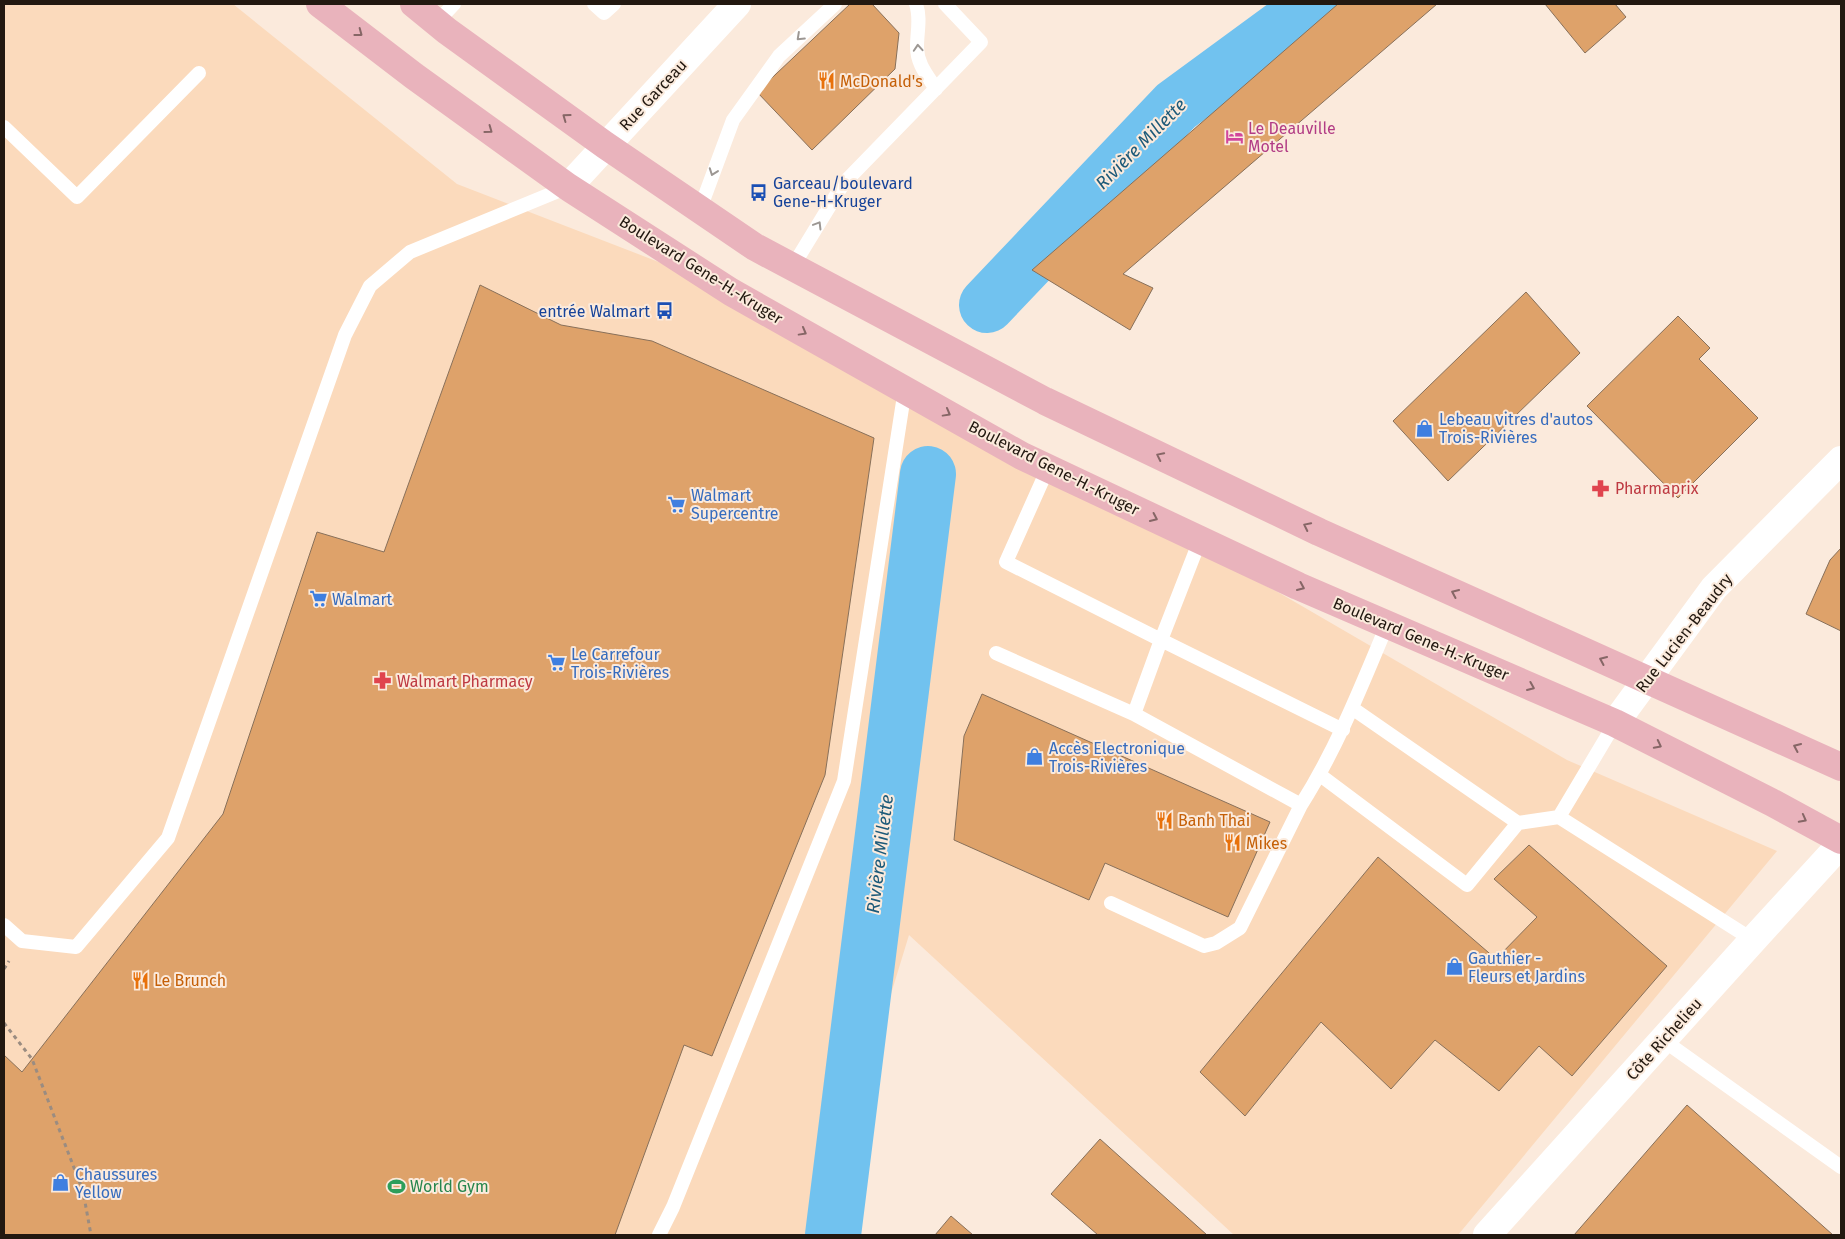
<svg xmlns="http://www.w3.org/2000/svg" width="1845" height="1239" viewBox="0 0 1845 1239" font-family="'Fira Sans',sans-serif">
<style>
.built{fill:#fbdabc}
.lines{fill:none;stroke-linecap:round;stroke-linejoin:round}
.river{stroke:#71c2ef;stroke-width:56}
.building{fill:#dea26a;stroke:#88705a}
.path{stroke:#9a8c81;stroke-width:3;stroke-dasharray:4 4;stroke-linecap:butt}
.lane{stroke:#fff;stroke-width:14}
.street{stroke:#fff;stroke-width:28}
.secondary{stroke:#fff;stroke-width:28}
.primary{stroke:#e9b3bc;stroke-width:28}
.oneway{stroke:#866666}
.oneway2{stroke:#9c9793}
.labels{text-anchor:middle;dominant-baseline:central;stroke-width:4;stroke-linejoin:round;paint-order:stroke}
.food-label{font-size:16px;fill:#c56008;stroke:#fbeadc;text-anchor:start}
.street-label{font-size:16px;fill:#221810;stroke:#fbeadc}
.hotel-label{font-size:16px;fill:#b23c85;stroke:#fbeadc;text-anchor:start}
.transit-label{font-size:16px;fill:#164399;stroke:#fbeadc;text-anchor:start}
.shop-label{font-size:16px;fill:#366cbe;stroke:#fbeadc;text-anchor:start}
.health-label{font-size:16px;fill:#be3a42;stroke:#fbeadc;text-anchor:start}
.leisure-label{font-size:16px;fill:#27864d;stroke:#fbeadc;text-anchor:start}
.water-label{font-size:18px;font-style:italic;fill:#1d5a79;stroke:#fbeadc}
</style>
<rect width="100%" height="100%" fill="#fbeadc"/>
<path class="built" d="M4,4H233L457,184L726,288L984,444L1276,591L1567,760L1777,851L1458,1235H1234L909,935L826,1207L830,1235H4Z"/>
<g class="lines">
<path class="river" d="M987,305L1176,106L1307,10L1313,4
M833,1235L928,474"/>
</g>
<path class="building" d="M850,4H872L899,33L895,69L812,150L757,92Z
M1338,4H1437L1123,274L1153,288L1130,330L1032,270Z
M1545,4H1615L1626,17L1585,53Z
M480,285L561,325L652,341L874,438L825,775L712,1056L684,1045L615,1235H4V1055L22,1072L223,814L317,532L384,552Z
M1526,292L1580,353L1448,481L1393,421Z
M1678,316L1710,348L1699,359L1758,418L1678,498L1587,406Z
M1841,548V631L1806,614L1830,560Z
M982,694L1270,822L1228,917L1105,863L1089,900L954,840L964,736Z
M1529,845L1667,966L1572,1076L1539,1046L1499,1091L1435,1040L1391,1089L1321,1022L1245,1116L1200,1072L1378,857L1496,959L1537,917L1494,879Z
M1687,1105L1833,1235H1574Z
M1100,1139L1207,1235H1098L1051,1194Z
M951,1216L973,1235H935Z"/>
<g class="lines">
<path class="path" d="M4,969L9,961
M4,1023L32,1059L83,1191L91,1235"/>
<path class="lane" d="M594,4L604,13L614,4
M916,4C921,18 917,32 917,47C917,64 927,75 936,89
M437,22L454,4
M4,127L77,197L199,73
M700,209L733,120L779,56L835,4
M793,266L843,184L981,42L945,4
M1048,468L1006,562L1161,640L1200,540
M996,653L1134,714L1161,640L1343,730
M1134,714L1301,805C1337,748 1361,687 1387,625
M1320,775L1467,885L1518,823L1352,708
M1559,817L1615,723
M1518,823L1559,817L1753,940
M1111,903L1204,946L1216,943L1240,928L1301,805
M4,925L22,941L76,947L168,838L345,335L370,286L410,252L568,187
M1663,1040L1841,1167
M659,1235L673,1207L844,781L905,389"/>
<path class="street" d="M568,187L737,4
M1615,723L1714,588L1841,460"/>
<path class="secondary" d="M1487,1235L1753,940L1841,844"/>
<path class="primary" d="M320,4L414,76L568,187L731,292L1022,456L1298,586L1615,723L1771,802L1841,840
M414,4L447,31L605,145L755,247L1045,401L1319,532L1841,767"/>
</g>
<defs><path id="oneway-chevron" d="M-2-3.5L2.5 0L-2 3.5" fill="none" stroke-width="1.6" stroke-linecap="round" stroke-linejoin="round" transform="scale(1.25)"/></defs>
<g class="oneway">
<use href="#oneway-chevron" transform="translate(359 33) rotate(37)"/>
<use href="#oneway-chevron" transform="translate(566 117) rotate(-144)"/>
<use href="#oneway-chevron" transform="translate(489 130) rotate(36)"/>
<use href="#oneway-chevron" transform="translate(803 332) rotate(29)"/>
<use href="#oneway-chevron" transform="translate(947 413) rotate(29)"/>
<use href="#oneway-chevron" transform="translate(1160 456) rotate(-154)"/>
<use href="#oneway-chevron" transform="translate(1154 518) rotate(25)"/>
<use href="#oneway-chevron" transform="translate(1307 526) rotate(-154)"/>
<use href="#oneway-chevron" transform="translate(1301 587) rotate(24)"/>
<use href="#oneway-chevron" transform="translate(1455 593) rotate(-156)"/>
<use href="#oneway-chevron" transform="translate(1603 660) rotate(-156)"/>
<use href="#oneway-chevron" transform="translate(1531 687) rotate(23)"/>
<use href="#oneway-chevron" transform="translate(1658 745) rotate(27)"/>
<use href="#oneway-chevron" transform="translate(1797 747) rotate(-156)"/>
<use href="#oneway-chevron" transform="translate(1803 819) rotate(28)"/>
</g>
<g class="oneway2">
<use href="#oneway-chevron" transform="translate(800 37) rotate(137)"/>
<use href="#oneway-chevron" transform="translate(918 48) rotate(-94)"/>
<use href="#oneway-chevron" transform="translate(713 172) rotate(110)"/>
<use href="#oneway-chevron" transform="translate(818 225) rotate(-59)"/>
</g>
<defs>
<symbol id="restaurant-bare" viewBox="-9 -9 18 18"><path d="M-5-6h1v4h1v-4h1v4h1v-4h1v5L-1.5 .5V6h-2V.5L-5-1ZM5-6V6H3V1.5H1.5Q1.5-4 5-6Z" fill="#e8710a" stroke="#fbeadc" stroke-width="2.5" paint-order="stroke"/></symbol>
<symbol id="hotel-bare" viewBox="-9 -9 18 18"><path d="M-6-4.5h1.5V1H6V5H4.5V3h-9V5H-6ZM-4 0a1.8 1.8 0 1 1 3.6 0ZM.5 0V-2.5h3Q6-2.5 6 0Z" fill="#d1479c" stroke="#fbeadc" stroke-width="2.5" paint-order="stroke"/></symbol>
<symbol id="bus-bare" viewBox="-9 -9 18 18"><path d="M-5-6H5V4H4V6H2V4H-2V6H-4V4H-5ZM-3.5-4V0h7V-4ZM-3.5 1.2v1.5H-2V1.2ZM2 1.2v1.5H3.5V1.2Z" fill="#1a4fb4" stroke="#fbeadc" stroke-width="2.5" paint-order="stroke"/></symbol>
<symbol id="shop-bare" viewBox="-9 -9 18 18"><path d="M-5-2.5h2.3a2.7 3.5 0 0 1 5.4 0H5L5.5 6h-11ZM-1.5-2.5h3a1.5 2.3 0 0 0-3 0Z" fill="#3f7fe0" stroke="#fbeadc" stroke-width="2.5" paint-order="stroke"/></symbol>
<symbol id="pharmacy-bare" viewBox="-9 -9 18 18"><path d="M-2-6h4v4h4v4h-4v4h-4v-4h-4v-4h4Z" fill="#e0444e" stroke="#fbeadc" stroke-width="2.5" paint-order="stroke"/></symbol>
<symbol id="supermarket-bare" viewBox="-9 -9 18 18"><path d="M-6-5.5h2.5l.6 2H6L4.5 2H-2.5L-4.4-4H-6ZM-1.5 3.2a1.3 1.3 0 1 0 .1 0ZM3 3.2a1.3 1.3 0 1 0 .1 0Z" fill="#3f7fe0" stroke="#fbeadc" stroke-width="2.5" paint-order="stroke"/></symbol>
<symbol id="stadium-bare" viewBox="-9 -9 18 18"><path d="M0-5a6.5 5 0 1 0 0 10a6.5 5 0 1 0 0-10ZM-3.5-1.8h7v3.6h-7Z" fill="#2e9e5b" stroke="#fbeadc" stroke-width="2.5" paint-order="stroke"/></symbol>
</defs>
<g fill-rule="evenodd">
<use href="#restaurant-bare" x="814" y="68" width="25" height="25"/>
<use href="#hotel-bare" x="1222" y="124" width="25" height="25"/>
<use href="#bus-bare" x="746" y="180" width="25" height="25"/>
<use href="#bus-bare" x="652" y="298" width="25" height="25"/>
<use href="#shop-bare" x="1412" y="416" width="25" height="25"/>
<use href="#pharmacy-bare" x="1588" y="476" width="25" height="25"/>
<use href="#supermarket-bare" x="664" y="492" width="25" height="25"/>
<use href="#supermarket-bare" x="306" y="586" width="25" height="25"/>
<use href="#supermarket-bare" x="544" y="650" width="25" height="25"/>
<use href="#pharmacy-bare" x="370" y="668" width="25" height="25"/>
<use href="#shop-bare" x="1022" y="744" width="25" height="25"/>
<use href="#restaurant-bare" x="1152" y="808" width="25" height="25"/>
<use href="#restaurant-bare" x="1220" y="830" width="25" height="25"/>
<use href="#shop-bare" x="1442" y="954" width="25" height="25"/>
<use href="#restaurant-bare" x="128" y="968" width="25" height="25"/>
<use href="#shop-bare" x="48" y="1170" width="25" height="25"/>
<use href="#stadium-bare" x="384" y="1174" width="25" height="25"/>
</g>
<g class="labels">
<g class="food-label">
<text x="840" y="81">McDonald's</text>
<text x="1178" y="820">Banh Thai</text>
<text x="1246" y="843">Mikes</text>
<text x="154" y="980">Le Brunch</text>
</g>
<g class="street-label">
<text transform="translate(653 95) rotate(-47)">Rue Garceau</text>
<text transform="translate(701 270) rotate(32)">Boulevard Gene-H.-Kruger</text>
<text transform="translate(1054 468) rotate(27)">Boulevard Gene-H.-Kruger</text>
<text transform="translate(1684 633) rotate(-52)">Rue Lucien-Beaudry</text>
<text transform="translate(1421 639) rotate(23)">Boulevard Gene-H.-Kruger</text>
<text transform="translate(1664 1039) rotate(-48)">Côte Richelieu</text>
</g>
<g class="hotel-label">
<text x="1248" y="128">Le Deauville<tspan x="1248" dy="18">Motel</tspan></text>
</g>
<g class="transit-label">
<text x="773" y="183">Garceau/boulevard<tspan x="773" dy="18">Gene-H-Kruger</tspan></text>
<text x="650" y="311" text-anchor="end">entrée Walmart</text>
</g>
<g class="shop-label">
<text x="1439" y="419">Lebeau vitres d'autos<tspan x="1439" dy="18">Trois-Rivières</tspan></text>
<text x="691" y="495">Walmart<tspan x="691" dy="18">Supercentre</tspan></text>
<text x="332" y="599">Walmart</text>
<text x="571" y="654">Le Carrefour<tspan x="571" dy="18">Trois-Rivières</tspan></text>
<text x="1049" y="748">Accès Electronique<tspan x="1049" dy="18">Trois-Rivières</tspan></text>
<text x="1468" y="958">Gauthier -<tspan x="1468" dy="18">Fleurs et Jardins</tspan></text>
<text x="75" y="1174">Chaussures<tspan x="75" dy="18">Yellow</tspan></text>
</g>
<g class="health-label">
<text x="1615" y="488">Pharmaprix</text>
<text x="397" y="681">Walmart Pharmacy</text>
</g>
<g class="leisure-label">
<text x="410" y="1186">World Gym</text>
</g>
<g class="water-label">
<text transform="translate(1141 144) rotate(-45)">Rivière Millette</text>
<text transform="translate(880 854) rotate(-83)">Rivière Millette</text>
</g>
</g>
<rect width="1845" height="1239" fill="none" stroke="#221810" stroke-width="10"/>
</svg>
